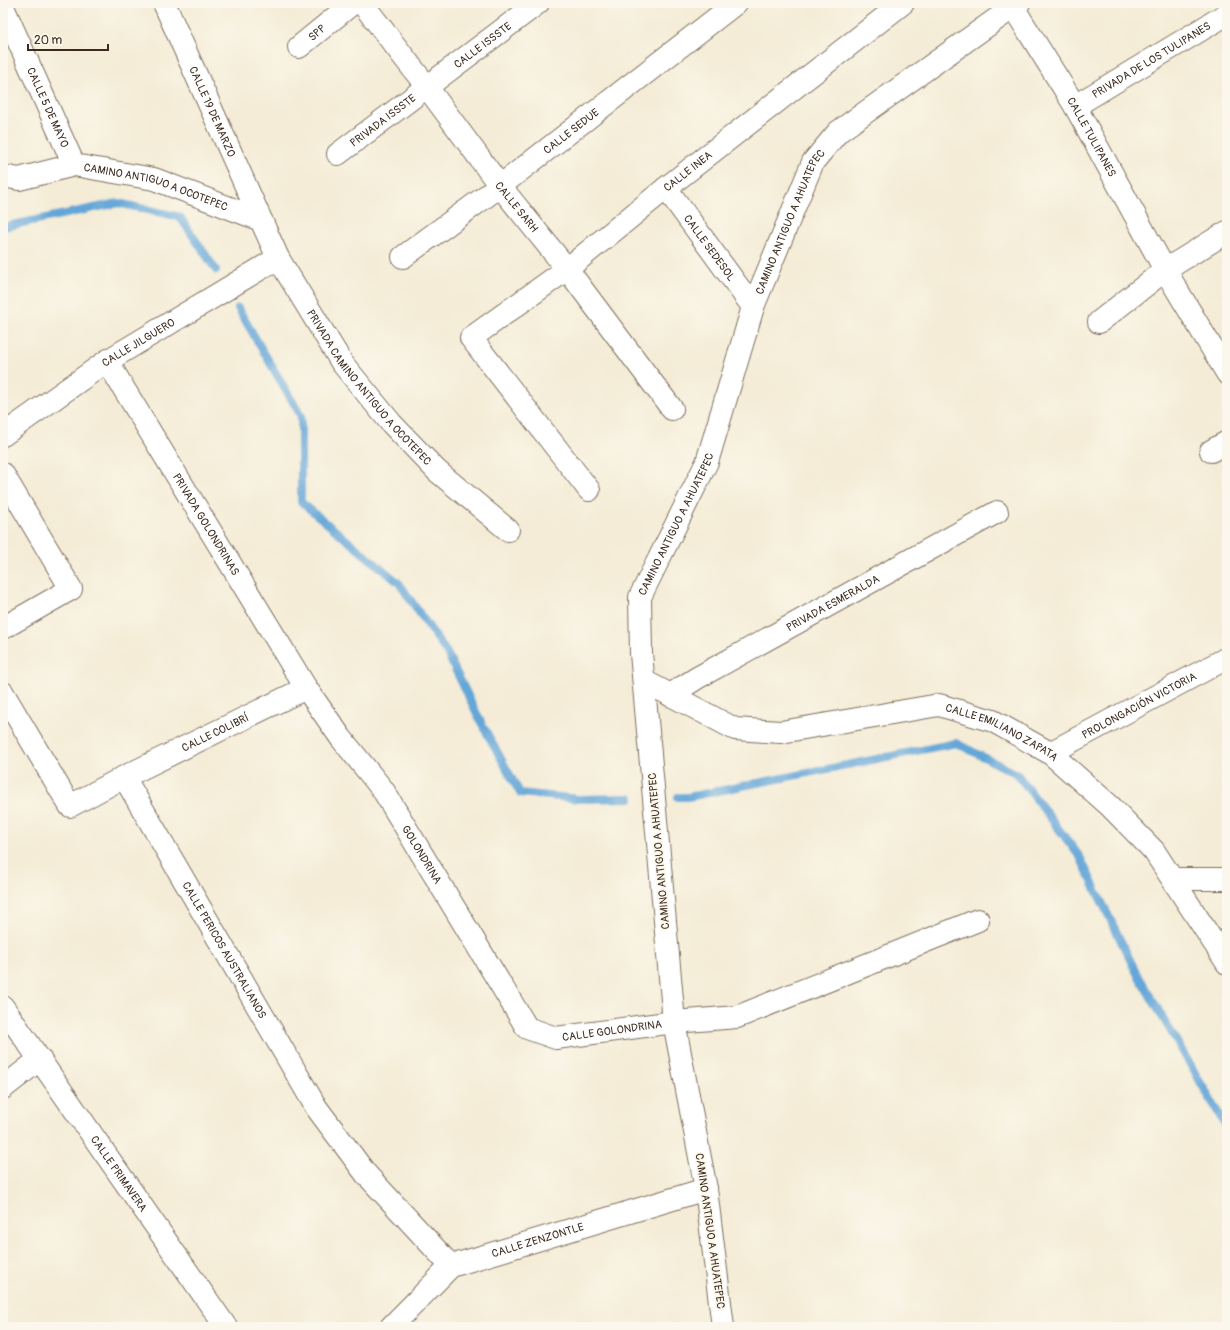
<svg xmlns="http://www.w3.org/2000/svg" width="1230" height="1330" viewBox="0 0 1230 1330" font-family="Pangolin,sans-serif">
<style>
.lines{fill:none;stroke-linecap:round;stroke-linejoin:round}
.stream{stroke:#64a6d8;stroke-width:8}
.minor-casing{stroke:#7c6e5e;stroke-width:24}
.minor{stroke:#fff;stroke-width:22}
.labels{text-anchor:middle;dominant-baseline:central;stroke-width:3.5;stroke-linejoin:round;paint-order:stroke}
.street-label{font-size:11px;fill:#3b2a1e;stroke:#fbf7ec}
</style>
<rect width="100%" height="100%" fill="#fbf7ec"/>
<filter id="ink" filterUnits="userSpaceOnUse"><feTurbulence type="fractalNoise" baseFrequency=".025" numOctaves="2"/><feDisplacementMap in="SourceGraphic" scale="8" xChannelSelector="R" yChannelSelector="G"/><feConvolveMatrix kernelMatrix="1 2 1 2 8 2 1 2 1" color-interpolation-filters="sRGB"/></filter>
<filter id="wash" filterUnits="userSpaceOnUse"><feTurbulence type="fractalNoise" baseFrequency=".012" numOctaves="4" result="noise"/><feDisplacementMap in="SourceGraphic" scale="16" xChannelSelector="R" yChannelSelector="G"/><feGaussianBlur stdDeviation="0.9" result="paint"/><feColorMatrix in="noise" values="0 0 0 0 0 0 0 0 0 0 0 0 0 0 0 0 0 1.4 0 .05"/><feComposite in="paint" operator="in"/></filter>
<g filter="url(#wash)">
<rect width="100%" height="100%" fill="#f4ecd6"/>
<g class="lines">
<path class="stream" d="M3,227L118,203L180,217L216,270
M238,308L301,416V502L399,583L447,653L483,726L520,793L578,799L630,798
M678,797H688L956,743L1017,774L1080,857L1134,968L1227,1128"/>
</g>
</g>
<g filter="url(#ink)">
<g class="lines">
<defs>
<g id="minor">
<path id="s1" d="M164,3L278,258L342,363L391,423L437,471L508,530"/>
<path id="s2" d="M362,3L427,87L500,186L567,269L672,409"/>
<path id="s3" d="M3,7L74,165"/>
<path id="s4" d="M1013,7L1075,106L1165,270L1227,373"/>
<path id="s5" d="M299,47L353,3"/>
<path id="s6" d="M1075,106L1227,14"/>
<path id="s7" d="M338,154L538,3"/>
<path id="s8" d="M3,176L19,179L74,165L154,179L261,220"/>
<path id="s9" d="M666,188L753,307"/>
<path id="s10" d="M403,257L500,186L736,3"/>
<path d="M1099,322L1165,270L1227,232"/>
<path id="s11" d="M107,361L306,688L341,738L383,790L527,1028L556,1038L674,1022L737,1017L978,920"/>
<path id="s12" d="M3,435L107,361L278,258"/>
<path d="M1211,451L1227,442"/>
<path d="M3,474L71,589L3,628"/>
<path id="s13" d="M589,490L471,338L567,269L666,188L903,3"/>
<path id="s14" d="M644,681L735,729L781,732L939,705L993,721L1050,753L1110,806L1154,851L1227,963"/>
<path id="s15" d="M3,693L70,806L124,777L306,688"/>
<path id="s16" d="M670,695L697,678L997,512"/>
<path id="s17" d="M1050,753L1227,658"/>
<path id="s18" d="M124,777L316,1107L366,1174L451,1266"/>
<path d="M1173,879H1227"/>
<path id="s19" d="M3,1007L226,1327"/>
<path d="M3,1088L40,1059"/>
<path id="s20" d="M391,1327L451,1266L706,1189"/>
<path id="s21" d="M723,1327L706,1189L674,1022L641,653L640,597L707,462L753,307L813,162L838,132L1019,3"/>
</g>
</defs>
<use href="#minor" class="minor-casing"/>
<use href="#minor" class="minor"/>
</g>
</g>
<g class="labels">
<g class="street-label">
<text stroke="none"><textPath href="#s5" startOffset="23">SPP</textPath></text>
<text stroke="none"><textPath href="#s7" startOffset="181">CALLE ISSSTE</textPath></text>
<text stroke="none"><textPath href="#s6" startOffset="89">PRIVADA DE LOS TULIPANES</textPath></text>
<text stroke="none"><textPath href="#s3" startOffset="110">CALLE 5 DE MAYO</textPath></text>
<text stroke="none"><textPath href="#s1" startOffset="119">CALLE 19 DE MARZO</textPath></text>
<text stroke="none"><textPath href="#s7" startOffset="56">PRIVADA ISSSTE</textPath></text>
<text stroke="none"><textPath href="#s10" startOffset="210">CALLE SEDUE</textPath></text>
<text stroke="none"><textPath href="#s4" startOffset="152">CALLE TULIPANES</textPath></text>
<text stroke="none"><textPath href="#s13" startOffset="466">CALLE INEA</textPath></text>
<text stroke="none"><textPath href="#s8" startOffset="158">CAMINO ANTIGUO A OCOTEPEC</textPath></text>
<text stroke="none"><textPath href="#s2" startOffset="256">CALLE SARH</textPath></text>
<text stroke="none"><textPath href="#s21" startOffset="1141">CAMINO ANTIGUO A AHUATEPEC</textPath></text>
<text stroke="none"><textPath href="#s9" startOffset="74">CALLE SEDESOL</textPath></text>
<text stroke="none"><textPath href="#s12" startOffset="164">CALLE JILGUERO</textPath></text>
<text stroke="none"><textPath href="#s1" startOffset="438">PRIVADA CAMINO ANTIGUO A OCOTEPEC</textPath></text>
<text stroke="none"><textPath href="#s21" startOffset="817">CAMINO ANTIGUO A AHUATEPEC</textPath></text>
<text stroke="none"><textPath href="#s11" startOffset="191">PRIVADA GOLONDRINAS</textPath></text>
<text stroke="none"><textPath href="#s16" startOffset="187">PRIVADA ESMERALDA</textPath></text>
<text stroke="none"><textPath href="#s17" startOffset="101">PROLONGACIÓN VICTORIA</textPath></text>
<text stroke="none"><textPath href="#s15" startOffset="294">CALLE COLIBRÍ</textPath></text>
<text stroke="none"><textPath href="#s14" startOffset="378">CALLE EMILIANO ZAPATA</textPath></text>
<text transform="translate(659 851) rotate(-95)">CAMINO ANTIGUO A AHUATEPEC</text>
<text stroke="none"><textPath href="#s11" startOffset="586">GOLONDRINA</textPath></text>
<text stroke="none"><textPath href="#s18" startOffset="200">CALLE PERICOS AUSTRALIANOS</textPath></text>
<text stroke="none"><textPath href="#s11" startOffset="876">CALLE GOLONDRINA</textPath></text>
<text stroke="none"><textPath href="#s19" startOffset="203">CALLE PRIMAVERA</textPath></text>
<text transform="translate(710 1231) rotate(82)">CAMINO ANTIGUO A AHUATEPEC</text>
<text stroke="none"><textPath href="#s20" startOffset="176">CALLE ZENZONTLE</textPath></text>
</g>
</g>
<rect width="1230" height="1330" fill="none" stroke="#fbf7ec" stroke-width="16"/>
<path d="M28 44v6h80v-6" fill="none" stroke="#3b2a1e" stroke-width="2"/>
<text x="34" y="44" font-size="12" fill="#3b2a1e" stroke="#fbf7ec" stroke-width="3" paint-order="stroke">20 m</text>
</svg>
